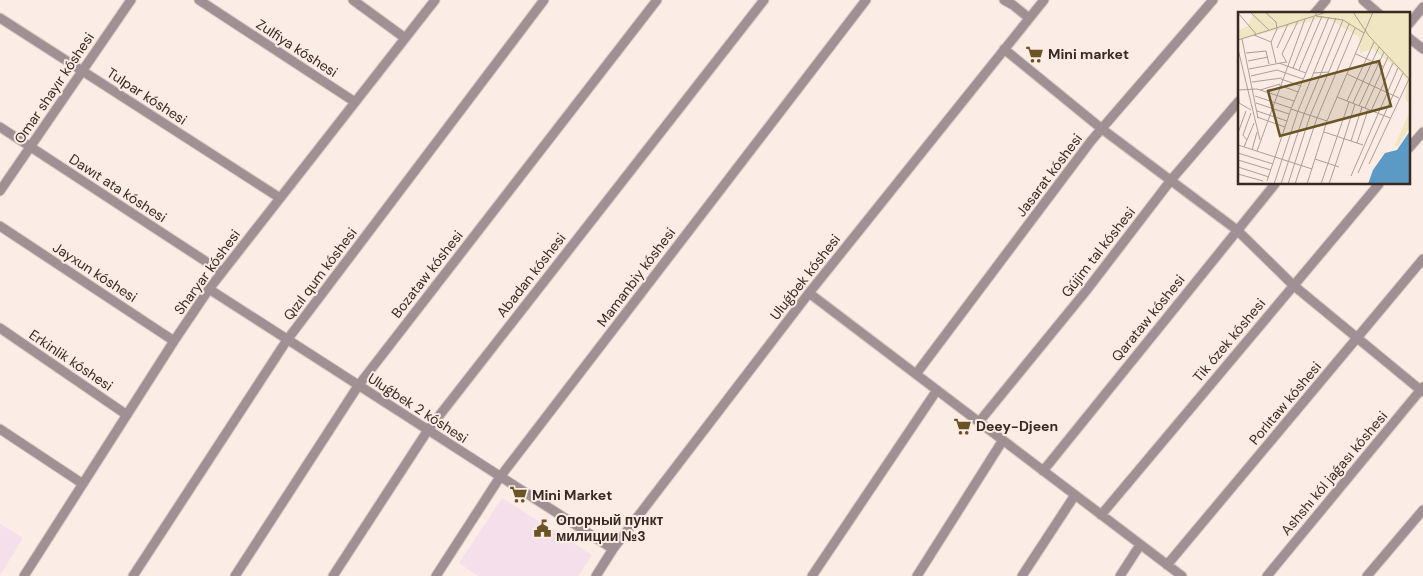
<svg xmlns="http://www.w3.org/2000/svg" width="1423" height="576" viewBox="0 0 1423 576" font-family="'DM Sans',sans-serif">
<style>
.education{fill:#f5dfeb}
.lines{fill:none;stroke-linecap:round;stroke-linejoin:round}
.minor-casing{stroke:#d8c9c2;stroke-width:11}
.minor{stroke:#a19093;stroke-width:9}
.labels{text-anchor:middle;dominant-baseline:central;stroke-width:4;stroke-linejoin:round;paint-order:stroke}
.street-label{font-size:14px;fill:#382a23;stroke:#fbece5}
.poi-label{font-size:14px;font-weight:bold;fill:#382a23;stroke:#fbece5;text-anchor:start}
.inset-road{fill:none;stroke:#ad9e97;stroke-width:1}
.view{fill:#6a5424;fill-opacity:0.15;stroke:#6a5424;stroke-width:2.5}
.inset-edge{fill:none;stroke:#382a23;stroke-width:2.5}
</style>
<rect width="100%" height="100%" fill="#fbece5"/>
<path class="education" d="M502,498L592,555L578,576H478L459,563Z
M0,524L23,538L0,575Z"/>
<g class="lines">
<defs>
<path id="minor" d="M199,0L355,102
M353,0L405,38
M1004,0L1013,5L1029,18
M1363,0L1379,14
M1314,14L1326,0
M0,18L280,198
M1409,24L1423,7
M1409,38L1423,49
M1004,49L1102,129L1237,230L1293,285L1423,392
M0,127L222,272
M1409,148L1423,132
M0,191L131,0
M0,226L174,341
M209,289L613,549
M809,293L1182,576
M0,328L127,415
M916,374L1091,141L1213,0
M979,422L1086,291L1171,180L1239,101
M0,429L83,484
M1043,471L1275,184
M1101,515L1379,184
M1167,565L1423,259
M24,576L174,341L209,289L435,0
M133,576L287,340L544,0
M235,576L358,386L657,0
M333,576L428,430L764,0
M436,576L500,477L866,0
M596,576L613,549L809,293L1044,0
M812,576L937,390
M917,576L1003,440
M1022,576L1075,495
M1120,576L1140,545
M1267,576L1423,387
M1367,576L1423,510"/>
</defs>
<use href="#minor" class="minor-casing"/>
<use href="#minor" class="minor"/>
</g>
<defs>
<symbol id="supermarket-bare" viewBox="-9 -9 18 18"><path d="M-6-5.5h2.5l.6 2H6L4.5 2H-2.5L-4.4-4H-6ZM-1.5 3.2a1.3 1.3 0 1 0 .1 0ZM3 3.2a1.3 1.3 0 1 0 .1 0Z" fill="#6a5424" stroke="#fbece5" stroke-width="2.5" paint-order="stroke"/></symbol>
<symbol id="civic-bare" viewBox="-9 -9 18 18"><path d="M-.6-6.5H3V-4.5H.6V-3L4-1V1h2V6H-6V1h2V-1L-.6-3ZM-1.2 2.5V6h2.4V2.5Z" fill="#6a5424" stroke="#fbece5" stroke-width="2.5" paint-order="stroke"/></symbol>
</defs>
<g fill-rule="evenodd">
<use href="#supermarket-bare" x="1022" y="42" width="25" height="25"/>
<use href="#supermarket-bare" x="950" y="414" width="25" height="25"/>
<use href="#supermarket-bare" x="506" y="482" width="25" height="25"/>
<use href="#civic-bare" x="530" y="516" width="25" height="25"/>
</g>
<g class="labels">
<g class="street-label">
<text transform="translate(297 48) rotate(33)">Zulfiya kóshesi</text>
<text transform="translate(54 88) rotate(-56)">Omar shayır kóshesi</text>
<text transform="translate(147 96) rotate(33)">Tulpar kóshesi</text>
<text transform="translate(1049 175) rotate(-53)">Jasarat kóshesi</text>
<text transform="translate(118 188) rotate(33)">Dawıt ata kóshesi</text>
<text transform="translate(1098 252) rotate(-52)">Gújim tal kóshesi</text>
<text transform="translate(95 272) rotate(33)">Jayxun kóshesi</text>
<text transform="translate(207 272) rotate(-54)">Sharyar kóshesi</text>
<text transform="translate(320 274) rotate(-53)">Qızıl qum kóshesi</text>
<text transform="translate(427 274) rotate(-52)">Bozataw kóshesi</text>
<text transform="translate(531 275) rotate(-52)">Abadan kóshesi</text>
<text transform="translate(636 277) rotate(-53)">Mamanbiy kóshesi</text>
<text transform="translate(805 277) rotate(-52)">Uluǵbek kóshesi</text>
<text transform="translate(1148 318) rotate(-51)">Qarataw kóshesi</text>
<text transform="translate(1229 340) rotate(-50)">Tik ózek kóshesi</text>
<text transform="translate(71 360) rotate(34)">Erkinlik kóshesi</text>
<text transform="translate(1285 403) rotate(-50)">Porlıtaw kóshesi</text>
<text transform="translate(418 408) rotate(33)">Uluǵbek 2 kóshesi</text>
<text transform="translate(1334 473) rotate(-50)">Ashshı kól jaǵası kóshesi</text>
</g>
<g class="poi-label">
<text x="1048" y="54">Mini market</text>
<text x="976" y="426">Deey-Djeen</text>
<text x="532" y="495">Mini Market</text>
<text x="556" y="520">Опорный пункт<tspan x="556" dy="16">милиции №3</tspan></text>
</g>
</g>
<g transform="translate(1238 12)">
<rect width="172" height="172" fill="#fbece5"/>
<path d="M16,0H172V92L167,87L169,68L162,59L134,36L122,42L121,25L110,18L92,8L81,7L0,28V19L10,14ZM172,99V115L161,133L156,135Z" fill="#f0e6c1"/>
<path d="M172,119V172H130L135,158L147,141L159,138Z" fill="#5c9ac6"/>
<path class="inset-road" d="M12,0L31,18M27,0L38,10L39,17L33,30L38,51M78,0V4L105,8L126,21M115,0L131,24L173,69M0,1L18,22M16,23L33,30M4,27L20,106M0,28L89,0M39,36L50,12M0,37L22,128M8,41L28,39L31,52M118,42L146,55M10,49L30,45M41,51L68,61M49,51L44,42L60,9M55,56L76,5M11,57L48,50M61,58L84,4M75,61L91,60M109,62L161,86M13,64L39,58L65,67M43,67L63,74M14,70L44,66M0,71L1,91L13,98M41,73L60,80M0,78L19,77L56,89M22,78L42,72M17,84L53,96M99,85L152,106M109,89L136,30M18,91L51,102M115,91L141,35M121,94L146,40M127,96L150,45M53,97L89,109M19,99L49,109M133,99L155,51M19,105L47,115M86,120L125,133M0,121L8,99M106,127L117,92M9,128L5,123L13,101M113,129L124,95M119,131L130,98M0,133L74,157M6,135L16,111M14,138L19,120M19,139L67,7M0,141L35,152M77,147L101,155M0,148L33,158M131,152L171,67M0,155L31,165M120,161L165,61M0,162L25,169M113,164L160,56M29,169L53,97L91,5M36,172L60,99L98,6M43,172L66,102L105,8M50,172L72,104L111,12M57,172L79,106L117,16M69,172L89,109L135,0M83,172L111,90M91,172L106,127"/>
<path class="view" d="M141,49L153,94L42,124L30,79Z"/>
<rect width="172" height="172" class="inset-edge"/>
</g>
</svg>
